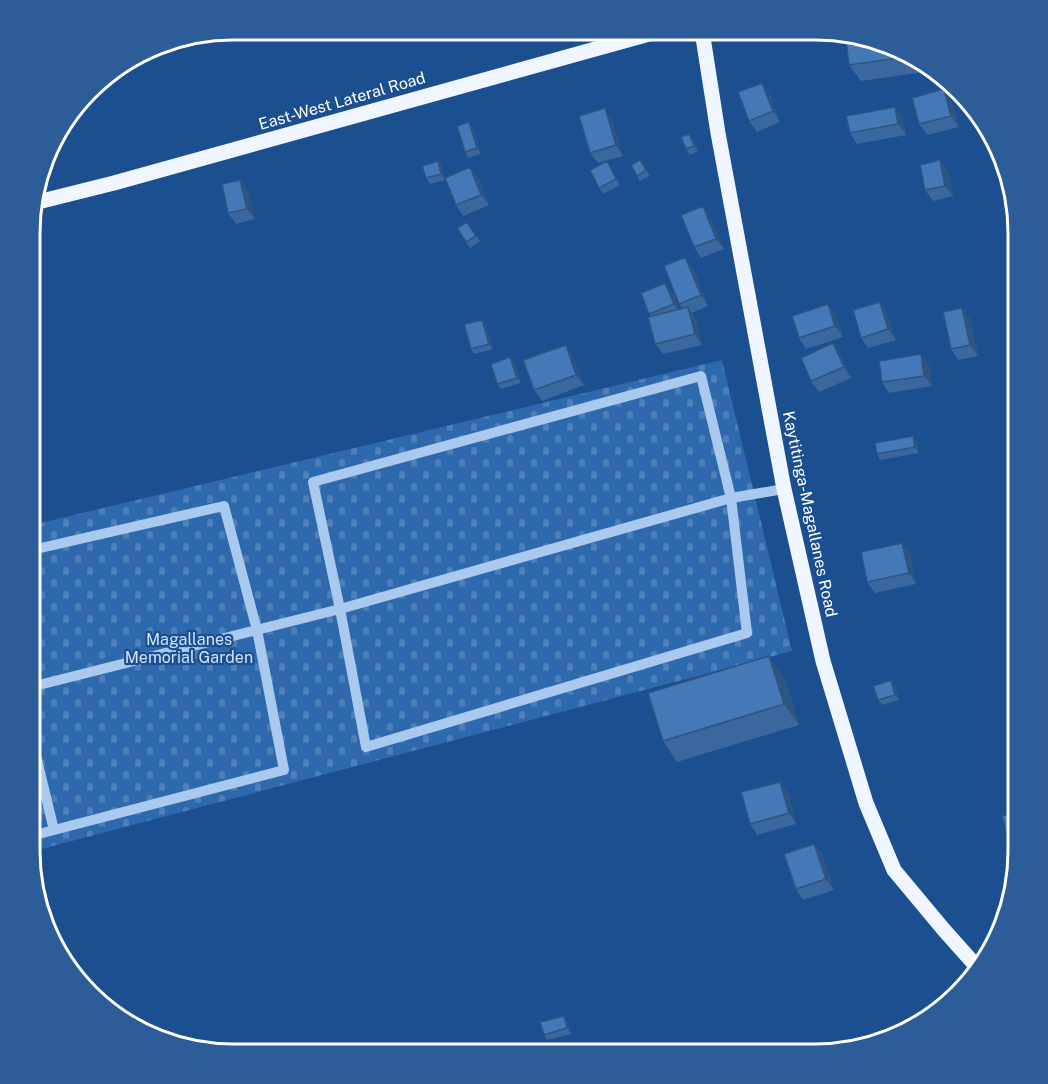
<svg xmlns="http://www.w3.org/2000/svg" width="1048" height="1084" viewBox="0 0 1048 1084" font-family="'Public Sans',sans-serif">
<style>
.cemetery{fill:url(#cemetery-stones)}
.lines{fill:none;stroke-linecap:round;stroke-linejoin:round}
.minor{stroke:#a9c9ee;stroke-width:10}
.major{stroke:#f0f6ff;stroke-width:15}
.wall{fill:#3a679d}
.shaded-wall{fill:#305480}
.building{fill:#4478b7;stroke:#305480;stroke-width:1.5}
.labels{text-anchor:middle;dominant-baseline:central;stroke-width:4.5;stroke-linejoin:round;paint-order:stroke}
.street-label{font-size:16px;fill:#fff;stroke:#1b4f8f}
.park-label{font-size:16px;fill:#cfe3fa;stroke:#1b4f8f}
.rim{fill:none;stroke:#fff;stroke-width:3}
</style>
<defs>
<pattern id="cemetery-stones" width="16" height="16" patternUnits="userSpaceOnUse" patternTransform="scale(1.5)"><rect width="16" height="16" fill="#2e69ad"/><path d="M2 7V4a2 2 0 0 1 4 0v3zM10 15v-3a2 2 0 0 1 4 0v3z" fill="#4d80b9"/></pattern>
</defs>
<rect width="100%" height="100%" fill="#1b4f8f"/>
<path class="cemetery" d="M722,360L792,651L30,852L32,525Z"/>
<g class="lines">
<path class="minor" d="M701,376L731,498L747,633L366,747L340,609L313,482Z
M31,687L340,609L731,498L784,489
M31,735L54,830
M31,836L284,770L257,630L224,506L32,550"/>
<path class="major" d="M702,31L718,133L784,489L823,661L866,803L894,870L944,930L977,967
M34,203L114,183L660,31"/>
</g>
<path class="wall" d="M845,33L916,57L925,72L861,81L849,65Z
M762,83L769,94L780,122L757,132L749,121Z
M944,84L958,96L954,97Z
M951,100L959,127L927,135L919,124Z
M902,118L906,135L857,144L850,133Z
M612,119L623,156L598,163L590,153Z
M473,128L481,154L468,158L465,152Z
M693,139L698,151L690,155L686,149Z
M640,160L650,176L640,181L637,176Z
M940,160L948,171L953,196L933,201L925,190Z
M438,161L442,167L445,180L430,184L426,178Z
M607,161L620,185L603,194L599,188Z
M478,178L489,205L463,216L456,205Z
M240,180L248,191L255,219L236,224L228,213Z
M710,217L724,249L701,258L694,247Z
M467,222L480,241L470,248L457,228Z
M685,257L693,268L708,306L692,313L695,318L702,345L663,354L655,344L651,316L649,314L665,283L673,294L679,309L683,308L679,304Z
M880,302L887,313L896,340L868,348L861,338Z
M828,304L835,314L843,337L806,349L799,338Z
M962,308L970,319L978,356L958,360L951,349Z
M482,320L486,325L493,349L474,354L471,349Z
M833,343L840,354L851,378L819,392L811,381Z
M573,356L584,385L542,401L534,390Z
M510,357L514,362L521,383L501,389L497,384Z
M929,365L932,386L889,393L882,382Z
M917,442L919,453L880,460L877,454Z
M902,543L910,553L916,584L875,593L867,582Z
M784,677L799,725L677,762L663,741Z
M891,680L895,686L899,700L882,705L878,700Z
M788,793L796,824L757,835L750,824Z
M1018,812V855H1017L1010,845Z
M814,844L822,854L834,890L803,900L796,889Z
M567,1021L571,1034L547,1040L544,1035Z"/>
<path class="shaded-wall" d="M914,57H916L924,64L925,72Z
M762,83L769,94L780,122L773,111Z
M944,89L951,100L959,127L951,116Z
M895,107L902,118L906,135L898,124Z
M605,108L612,119L623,156L616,145Z
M469,122L473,128L481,154L477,148Z
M689,134L693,139L698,151L694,146Z
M940,160L948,171L953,196L945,186Z
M438,161L442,167L445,180L441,174Z
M470,167L478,178L489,205L481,195Z
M240,180L248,191L255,219L247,209Z
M703,206L710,217L724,249L716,239Z
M685,257L693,268L708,306L701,295Z
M665,283L673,294L681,315L674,304Z
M880,302L887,313L896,340L888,329Z
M828,304L835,314L843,337L835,326Z
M688,307L695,318L702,345L695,334Z
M962,308L970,319L978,356L970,345Z
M482,320L486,325L493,349L489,344Z
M833,343L840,354L851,378L844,367Z
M566,345L573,356L584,385L576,375Z
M921,354L929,365L932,386L924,376Z
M510,357L514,362L521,383L517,378Z
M913,436L917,442L919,453L915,447Z
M902,543L910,553L916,584L909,573Z
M769,656L784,677L799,725L784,704Z
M891,680L895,686L899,700L895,695Z
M780,782L788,793L796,824L789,813Z
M814,844L822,854L834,890L826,879Z
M564,1016L567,1021L571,1034L567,1028Z"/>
<path class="building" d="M845,33L913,56L849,65Z
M762,83L773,111L749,121L738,92Z
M944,89L951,116L919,124L912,98Z
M895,107L898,124L850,133L846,116Z
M605,108L616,145L590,153L579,116Z
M469,122L477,148L465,152L457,126Z
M689,134L694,146L686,149L681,137Z
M640,160L646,170L637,176L631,165Z
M940,160L945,186L925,190L920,165Z
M438,161L441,174L426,178L422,166Z
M607,161L616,179L599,188L590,170Z
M470,167L481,195L456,205L445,178Z
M240,180L247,209L228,213L222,184Z
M703,206L716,239L694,247L681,215Z
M467,222L476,236L466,242L457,228Z
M685,257L701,295L679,304L664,266Z
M665,283L674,304L649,314L641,293Z
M880,302L888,329L861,338L853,310Z
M828,304L835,326L799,338L792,316Z
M688,307L695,334L655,344L648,317Z
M962,308L970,345L951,349L943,312Z
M482,320L489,344L471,349L464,324Z
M833,343L844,367L811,381L801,358Z
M566,345L576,375L534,390L523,360Z
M921,354L924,376L882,382L879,361Z
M510,357L517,378L497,384L491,364Z
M913,436L915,447L877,454L875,443Z
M902,543L909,573L867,582L861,552Z
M769,656L784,704L663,741L648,693Z
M891,680L895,695L878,700L873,686Z
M780,782L789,813L750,824L741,792Z
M1018,812V842L1010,845L1002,816Z
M814,844L826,879L796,889L784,854Z
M564,1016L567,1028L544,1035L540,1022Z"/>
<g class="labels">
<g class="street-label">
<text transform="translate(342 101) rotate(-16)">East-West Lateral Road</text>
<text transform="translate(810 514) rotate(78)">Kaytitinga-Magallanes Road</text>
</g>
<g class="park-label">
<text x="189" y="639">Magallanes<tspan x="189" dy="18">Memorial Garden</tspan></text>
</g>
</g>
<path d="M0 0H1048V1084H0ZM233 40H815A193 193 0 0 1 1008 233V851A193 193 0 0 1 815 1044H233A193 193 0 0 1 40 851V233A193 193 0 0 1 233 40Z" fill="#2d5d98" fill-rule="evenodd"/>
<path class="rim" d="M233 40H815A193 193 0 0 1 1008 233V851A193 193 0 0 1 815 1044H233A193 193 0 0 1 40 851V233A193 193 0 0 1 233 40Z"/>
</svg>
